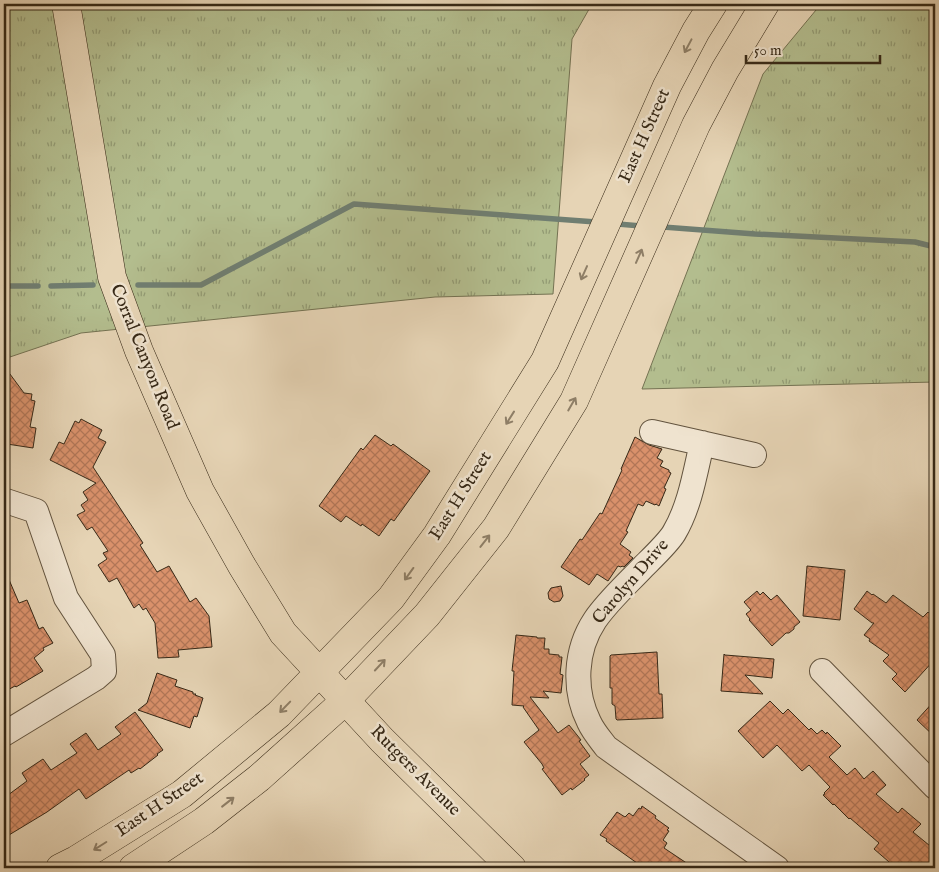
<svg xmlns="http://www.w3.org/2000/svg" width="939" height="872" viewBox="0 0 939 872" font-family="'IM FELL English',serif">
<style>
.grass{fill:url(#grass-tufts);stroke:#747252}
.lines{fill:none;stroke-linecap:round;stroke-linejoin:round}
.stream{stroke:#707e71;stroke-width:5.5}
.building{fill:url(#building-cross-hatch);stroke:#362816}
.minor-casing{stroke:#62533e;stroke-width:26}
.major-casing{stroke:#362816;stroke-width:29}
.minor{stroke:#efe3cf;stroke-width:24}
.major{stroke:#e6d4b5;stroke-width:28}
.oneway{stroke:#8e7e66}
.labels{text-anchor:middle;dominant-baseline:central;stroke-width:5;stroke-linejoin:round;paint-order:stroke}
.street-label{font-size:18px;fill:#362816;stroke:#efe3cf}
</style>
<defs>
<pattern id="grass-tufts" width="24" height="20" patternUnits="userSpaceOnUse" patternTransform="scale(1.25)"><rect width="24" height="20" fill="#b3bd8e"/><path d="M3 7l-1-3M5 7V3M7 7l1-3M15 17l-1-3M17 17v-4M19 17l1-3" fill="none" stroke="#929a73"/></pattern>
<pattern id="building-cross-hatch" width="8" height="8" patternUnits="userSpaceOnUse" patternTransform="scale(1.25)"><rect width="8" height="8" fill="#d9916b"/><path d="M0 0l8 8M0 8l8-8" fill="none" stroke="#b17657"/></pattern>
</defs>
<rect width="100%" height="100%" fill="#e6d4b5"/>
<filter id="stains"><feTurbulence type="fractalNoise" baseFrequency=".004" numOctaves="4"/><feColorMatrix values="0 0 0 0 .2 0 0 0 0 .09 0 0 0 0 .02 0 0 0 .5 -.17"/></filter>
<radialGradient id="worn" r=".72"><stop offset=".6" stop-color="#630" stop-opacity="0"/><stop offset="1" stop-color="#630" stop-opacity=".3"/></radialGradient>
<path class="grass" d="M4,4H592L572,39L553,294L435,297L81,333L4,359Z
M821,4H935V382L642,389L763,74Z"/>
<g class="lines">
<path class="stream" d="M618,224L641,226
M663,227L755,234L915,242L935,247
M138,285H201L354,204L596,222
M4,286H38
M51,286L93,285"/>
</g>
<path class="building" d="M4,366L24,393L32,394L31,400L35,401L30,427L36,428L33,448L7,444L9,433H4Z
M81,419L102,430L98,438L106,442L93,467L143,543L140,545L157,572L169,566L190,602L196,598L209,616L212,647L178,650L179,657L158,658L155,623L146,608L143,610L139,604L134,608L117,578L109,582L98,565L107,559L103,553L108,551L92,527L87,530L77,515L85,511L81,505L88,500L83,492L96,483L50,460L59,442L64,444L75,421L79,423Z
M375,435L391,446L393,444L430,471L394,521L391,519L379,536L362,524L361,526L346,516L341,522L319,506L361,448L363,450Z
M635,437L649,445L662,449L657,458L663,461L660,466L669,470V472L671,473L664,488L666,489L659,506L656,504L655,505L646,501L643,506L638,504L626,531L628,532L620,544L631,552L629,555L633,558L624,567L622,566L621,567L618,566L608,581L597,574L589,585L561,567L580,539L582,540L600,513L602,514L622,470L621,469Z
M807,566L845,570L840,620L803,616Z
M4,568L19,603L27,600L39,629L43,627L53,643L43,648L44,650L34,658L43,671L16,687L15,686L4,692Z
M561,586L563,596L560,601L554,602L549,599L548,593L551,588Z
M757,591L760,595L763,592L771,600L777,595L800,622L794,627V629L789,633H786L772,646L749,620L750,619L746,614L751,610L744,602Z
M867,591L872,595L873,594L886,603L893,595L923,617L928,612L935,619V635L929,642L935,648V659L905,692L892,679L897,674L883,661L889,655L869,641L870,639L864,635L874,623H872L854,609Z
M516,635L537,637V638H545L544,649H549V654L559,655V657H562L560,674L563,675L561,693L543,691L549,698L530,697L558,733L569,725L581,740L579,741L590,756L580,764L589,775L584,779L585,780L572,790L571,788L562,795L542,769L544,768L542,764L524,742L539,730L523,707L524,706L512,705L514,671H512Z
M657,652L659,694H662L663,718L617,720L616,719L615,706L612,704V688H610V656L611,655Z
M724,654L725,655L774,659L772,678L745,675L763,694L721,691Z
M157,673L177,680L175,686L193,692V694H196L195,695L203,698L197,717L194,716L190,728L138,710L147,703Z
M935,700V737L917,720Z
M770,701L783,714L788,709L809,730L811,728L817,734L822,730L826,734L827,732L841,746L829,757L847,775L855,768L864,779L873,771L886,785L876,794L898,813L902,808L921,824L913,832L935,850V868H896L874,849L879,843L850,818L849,819L834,804L833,805L823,795L825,794L824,793L830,787L809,765L802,771L777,745L763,758L738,731Z
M135,712L163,750L157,754L158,755L140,769L139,768L131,773L129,770L86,799L79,789L47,812L4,838V798L27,781L22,773L43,759L51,770L77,753L70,744L86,733L98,750L121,734L115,727Z
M642,806L656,816L655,818L669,828L667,830L669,831L663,840L667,843L664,848L694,868H644L606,841L607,839L600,835L617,812L625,817L629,813L633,816L639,808L641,809Z"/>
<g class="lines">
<defs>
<path id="minor" d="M652,432L754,455
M702,443C695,473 690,506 674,533C668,543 652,558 643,567C627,584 608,601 595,620C575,650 573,690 589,722C593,731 600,739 606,747L777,868
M4,501H6L36,511L66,598L103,655L104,671L96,678L4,734
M822,671L935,787"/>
<path id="major" d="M66,4L112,277L139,351L200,491L242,566L283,633L382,740L512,868
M60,868L76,860L182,794L279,714L391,598L437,535L545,361L667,86L696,31L713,4
M133,868L204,821L259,778L346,700L427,615L496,528L574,401L696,125L725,70L765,4"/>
</defs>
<use href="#minor" class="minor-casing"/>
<use href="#major" class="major-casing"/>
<use href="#minor" class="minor"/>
<use href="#major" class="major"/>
</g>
<defs><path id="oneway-shaft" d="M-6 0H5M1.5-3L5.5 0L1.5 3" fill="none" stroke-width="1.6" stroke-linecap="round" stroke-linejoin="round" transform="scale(1.25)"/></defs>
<g class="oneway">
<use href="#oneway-shaft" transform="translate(688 46) rotate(118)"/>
<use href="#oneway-shaft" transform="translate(639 256) rotate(-66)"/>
<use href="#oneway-shaft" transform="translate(584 273) rotate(114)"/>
<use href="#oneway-shaft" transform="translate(572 404) rotate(-60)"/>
<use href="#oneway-shaft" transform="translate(510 418) rotate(122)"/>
<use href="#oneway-shaft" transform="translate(485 541) rotate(-52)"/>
<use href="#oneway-shaft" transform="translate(409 574) rotate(126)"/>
<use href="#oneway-shaft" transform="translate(380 665) rotate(-47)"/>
<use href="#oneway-shaft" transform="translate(285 707) rotate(134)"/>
<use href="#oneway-shaft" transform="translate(228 802) rotate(-38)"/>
<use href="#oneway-shaft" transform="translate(100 846) rotate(148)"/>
</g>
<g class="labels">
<g class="street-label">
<text transform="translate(645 136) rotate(-66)">East H Street</text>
<text transform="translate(144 357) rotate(68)">Corral Canyon Road</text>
<text transform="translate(461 496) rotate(-58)">East H Street</text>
<text transform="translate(631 582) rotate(-49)">Carolyn Drive</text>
<text transform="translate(415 771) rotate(45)">Rutgers Avenue</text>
<text transform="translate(160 805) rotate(-34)">East H Street</text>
</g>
</g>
<rect width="939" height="872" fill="none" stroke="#e6d4b5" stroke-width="20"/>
<rect x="5" y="5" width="929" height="862" fill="none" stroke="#362816" stroke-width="2.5"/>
<rect x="10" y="10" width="919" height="852" fill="none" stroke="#362816"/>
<path d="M746 55v8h134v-8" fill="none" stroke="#362816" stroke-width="2.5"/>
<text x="754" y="55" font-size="15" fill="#362816" stroke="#efe3cf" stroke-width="4" paint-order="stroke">50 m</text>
<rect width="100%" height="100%" filter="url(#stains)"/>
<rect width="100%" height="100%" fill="url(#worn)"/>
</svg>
